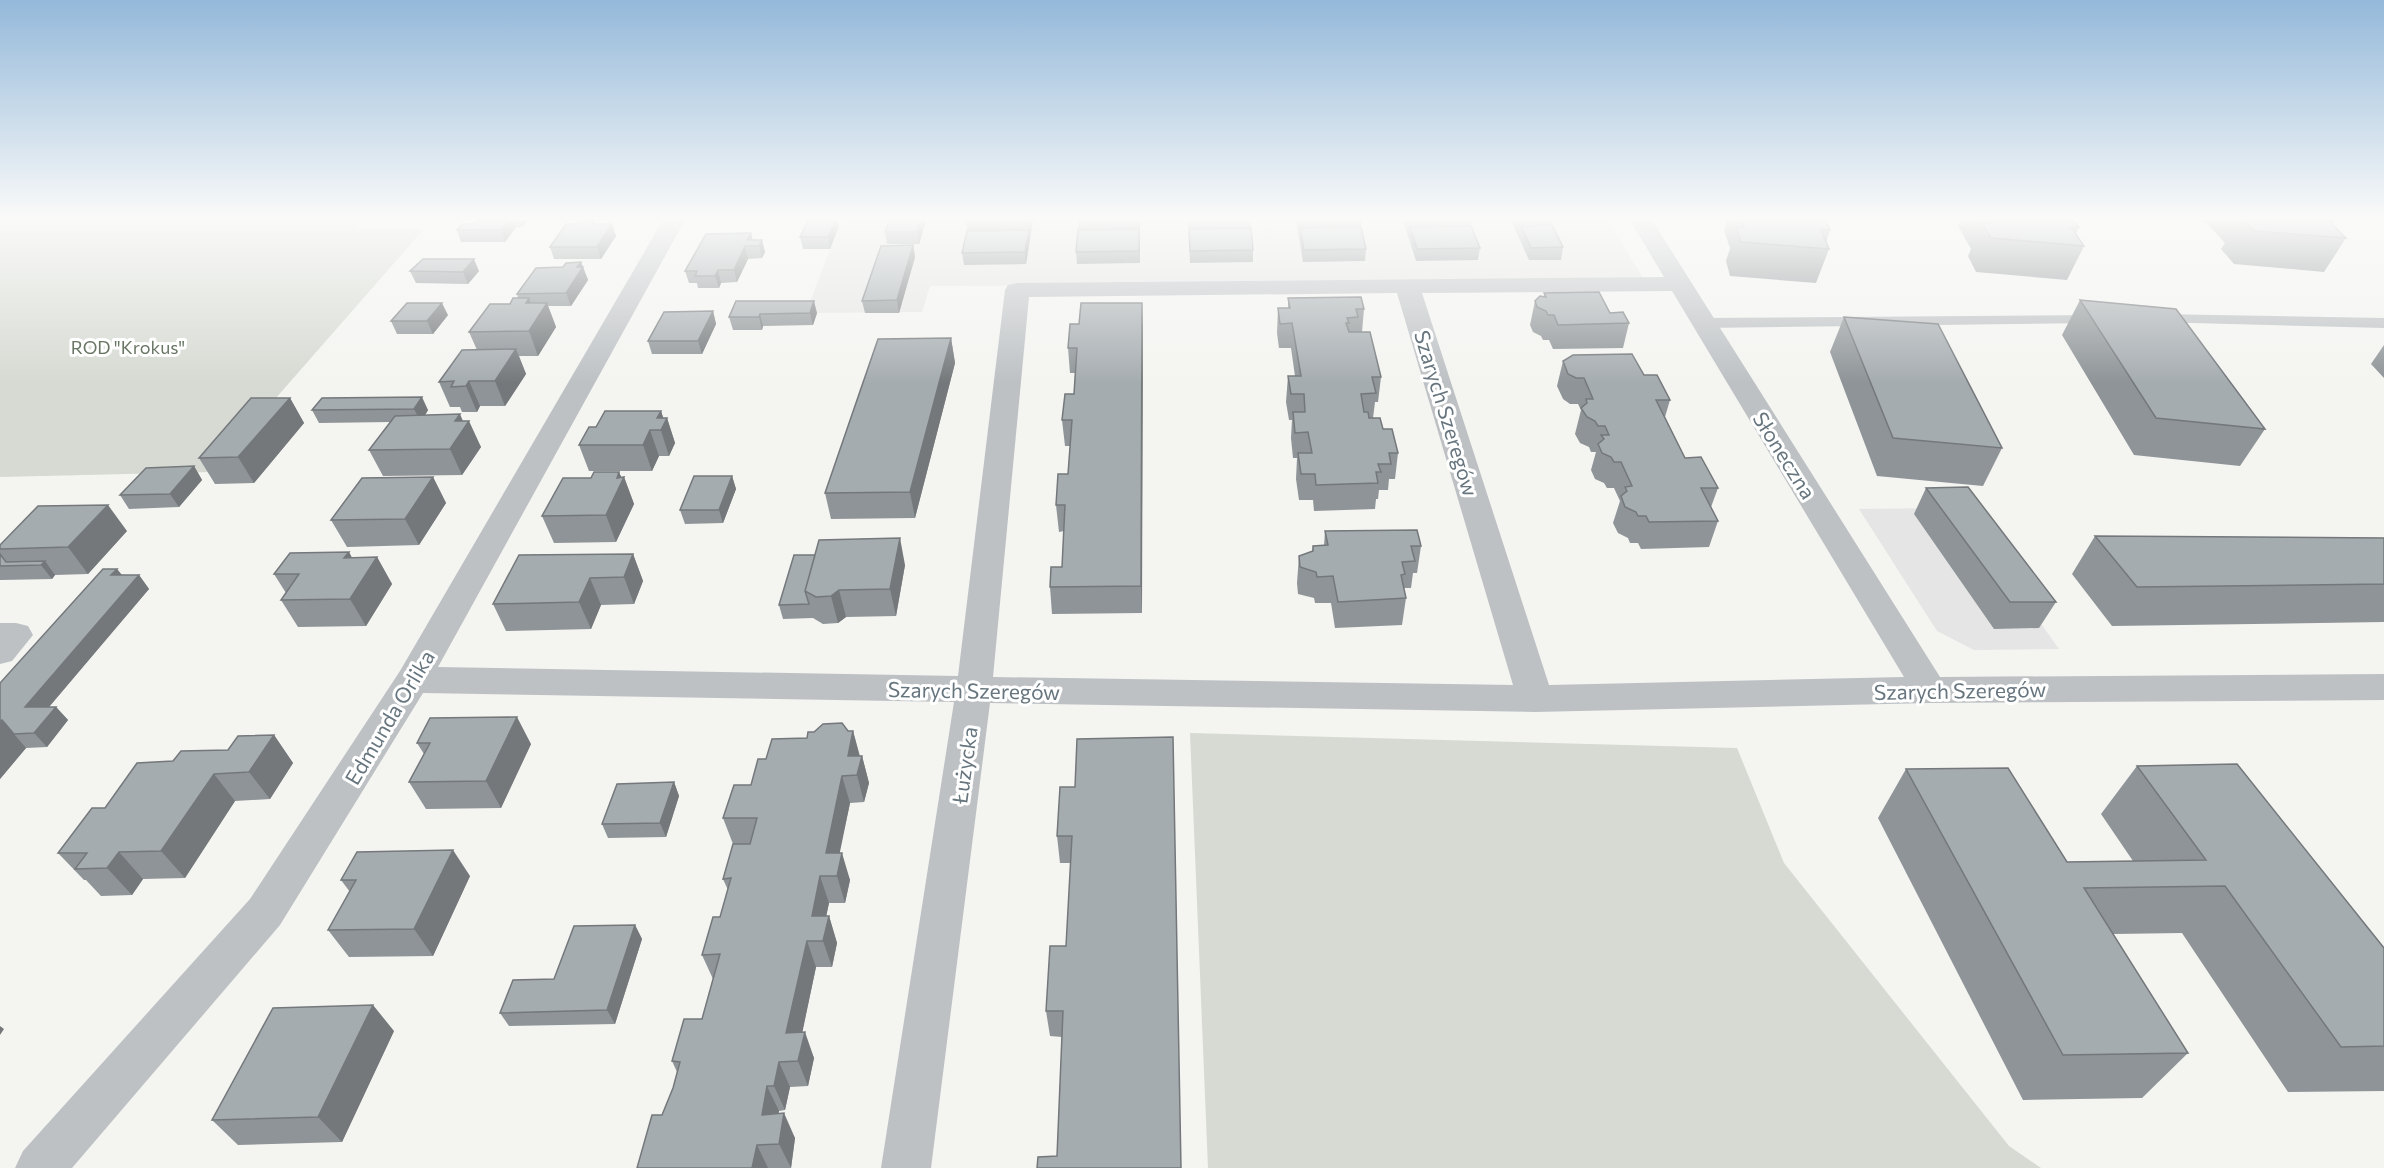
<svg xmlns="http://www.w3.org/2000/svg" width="2384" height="1168" viewBox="0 0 2384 1168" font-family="Commissioner,sans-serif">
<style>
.built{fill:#e4e5e4}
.green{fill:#d6dad2}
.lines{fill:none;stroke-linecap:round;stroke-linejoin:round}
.lane{fill:#bdc1c4;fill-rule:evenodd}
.street{fill:#bdc1c4;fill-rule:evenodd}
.wall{fill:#8e9497}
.shaded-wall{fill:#74787b}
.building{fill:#a5acb0;stroke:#74787b;stroke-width:1.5}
.labels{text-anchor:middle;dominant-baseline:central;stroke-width:6;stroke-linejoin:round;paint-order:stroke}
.far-park-label{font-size:18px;fill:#697664;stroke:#fff}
.street-label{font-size:21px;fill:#66757e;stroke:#fff}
</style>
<rect width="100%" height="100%" fill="#f4f4f1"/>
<path class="built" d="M841,220H1608L1645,281L930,286L922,312L806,313Z
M1959,508L2059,649L1974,650L1937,631L1859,509Z"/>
<path class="green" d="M0,220H365L357,229H424L211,472L0,477Z
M1190,733L1737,748L1784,863L2009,1146L2041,1168H1208Z"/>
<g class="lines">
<path class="lane" d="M2159,314L2384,318V328L2154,322L2151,319Z
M2096,315L2101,317L2104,320L2101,323L1703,328L1695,323L1703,318Z"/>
<path class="street" d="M663,220H685L438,667L958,676L1005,290L1008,285L1017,283L1664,277L1630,220H1652L1940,677L2384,674V700L1930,703L1535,712L990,703L931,1168H881L954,702L423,693L280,925L72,1168H15L23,1151L250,899L400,671ZM1672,291L1904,677L1549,685L1422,293ZM1397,293L1513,685L993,677L1029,297Z
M0,623H16L28,626L33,635L12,661L0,664Z"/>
</g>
<path class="wall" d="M477,220H528L522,227H516L505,242H461L457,230L474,224Z
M594,220L595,224H612L616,236L601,259H554L550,247L576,224Z
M926,220L919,244H887L885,232Z
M966,220H1033L1026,264L964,265L962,253L967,231Z
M1078,220H1140V263L1077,264L1076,252L1078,230Z
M1188,220H1251V228L1253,250V262L1190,263Z
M1296,220H1362L1361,227L1366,249L1365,261L1303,262Z
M1403,220H1472L1471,226L1480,248L1478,260L1416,261Z
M1511,220H1553L1552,225L1563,247L1561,260H1529Z
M1727,220H1826L1830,230L1826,243L1829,249L1816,283L1730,276L1726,261L1730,248L1724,230Z
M1961,220H2073L2079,227L2076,234L2084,246L2067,280L1976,272L1968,256L1971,249L1958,226Z
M2204,220H2336L2332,224L2346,238L2324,272L2234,264L2221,249L2225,243Z
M839,226L830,249H803L800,237Z
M751,233L752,240H762L765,252L762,258L748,259L737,282L721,283L719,288H698L697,283H689L685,271Z
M913,245L915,257L899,313H865L862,301Z
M581,262L588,280L571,306H548L556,327L538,356H519L526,374L505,406H480L477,412H462L460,407H450L439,382L477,350L469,332L518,298L517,294L563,267Z
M410,271H479L468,284L416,283Z
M1544,293L1610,313L1629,323L1623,348L1553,349L1549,340H1543L1541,336L1533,332L1530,325L1535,301L1544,297Z
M1288,298L1364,309L1362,332L1381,377L1378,402H1375L1373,418L1383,429L1398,453L1395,479H1389L1388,490H1379L1378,499H1376L1375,509L1314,511L1313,500H1299L1296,479L1297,458H1293L1291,438L1292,420H1289L1286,402L1288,376H1295L1291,348H1279L1277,333L1278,308H1288Z
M2080,300L2265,429L2240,466L2134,455L2062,335Z
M736,301L817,313L813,325L763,326L762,330H733L729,317Z
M1142,303V613L1052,614L1050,587L1062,567L1064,531L1059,532L1056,505L1068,474L1070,446H1065L1062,420L1074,394L1075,373H1070L1068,348L1079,324Z
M713,311L716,324L702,354H652L648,341Z
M448,315L433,334H397L391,321Z
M1844,317L2002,448L1983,486L1877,476L1830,352Z
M951,338L955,363L915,518L831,519L825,493Z
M2384,345V378L2371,364Z
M1563,361L1644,375L1670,400L1665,417L1685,458L1718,488L1711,507L1718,521L1709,547L1641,549L1638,543H1630L1628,538L1618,533L1613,523L1620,501L1614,488H1607L1604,483L1595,479L1591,470L1596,452H1591L1589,447L1580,443L1575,434L1581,410L1578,404H1570L1563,399L1557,386Z
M290,398L304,423L254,483L215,484L199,458Z
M322,398L428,410L425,415L463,421L481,447L462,475L383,476L369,450L390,422L319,423L312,410Z
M661,411L663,418H667L675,443L669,456H659L652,471H589L579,445L596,427Z
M194,466L202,480L179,507L129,509L120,495Z
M619,472L621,477H624L634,504L616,542L554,543L542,516Z
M732,476L736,489L723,523L685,524L680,510Z
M433,477L446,503L419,545L347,547L331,520Z
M1926,488L2056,602L2039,628L1994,629L1914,514Z
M127,531L88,574L55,575L52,579L0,580V544Z
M1325,531L1421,546L1417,573H1413L1411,588H1404L1406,598L1402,625L1335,628L1331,603H1315L1314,598L1298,594L1297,583L1299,556L1312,551L1313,546H1324Z
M2095,536L2384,538V622L2112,626L2072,574Z
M349,552L351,557H377L392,584L366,626L298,627L281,600L286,593L274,574Z
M633,554L643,581L634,604L601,605L591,629L506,631L493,604Z
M794,555L905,565L896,616L846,617L838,623L823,624L813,618L783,619L779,605Z
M117,569L122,575H139L149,589L49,707H56L68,720L47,747L26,748L0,779V683Z
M848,731H853L860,756H862L869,783L864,802L850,803L839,853L850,880L845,903H829L826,916H829L837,943L832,967H816L802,1032L814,1058L808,1086L790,1087L785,1110L779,1111L778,1114L795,1138L791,1168H637L662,1115L673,1088L677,1072L672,1061L702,1019L713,979L702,955L720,917L728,890L723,879L733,844L723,818L751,785L766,759L807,738Z
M274,735L293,763L270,799L235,801L185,878L143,879L132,895L101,896L86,880H84L58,853L105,808L173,761L228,750Z
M417,743L531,744L501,808L426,809L409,782L424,754Z
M2137,766L2384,948V1091L2288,1092L2182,933L2113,934L2188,1053L2142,1098L2023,1100L1878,818L1906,769L2067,862L2133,861L2101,814Z
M674,782L679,796L666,837L608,838L602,824Z
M1075,787L1057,1156L1062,1037L1050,1036L1046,1011L1066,946L1071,863H1060L1057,836Z
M470,876L433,956L349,957L328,930L350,892L341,880Z
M635,925L642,939L615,1024L509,1026L500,1013L554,979Z
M394,1031L342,1142L238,1145L212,1120Z"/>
<path class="shaded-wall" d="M509,220H514L516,227L505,242L501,230Z
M519,220H528L522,227Z
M835,220H838L839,226L830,249L828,237Z
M920,220H926L919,244L917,232Z
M1028,220H1033L1026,264L1025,252L1029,230Z
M1139,220H1140V263Z
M612,224L616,236L601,259L597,247Z
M751,233L754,245L747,240Z
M762,240L765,252L762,258L759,246Z
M913,245L915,257L899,313L897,300Z
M745,246L748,259L737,282L734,270Z
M474,259L479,271L468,284L463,272Z
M581,262L588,280L571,306L566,293L577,267Z
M718,270L721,283L719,288L715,276Z
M529,298L537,318L547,303L556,327L538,356L529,331L526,303Z
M814,301L817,313L813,325L810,313Z
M442,303L448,315L433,334L427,321Z
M1142,303L1143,327L1142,613L1141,586Z
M713,311L716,324L702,354L698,341Z
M760,314L763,326L762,330L759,317Z
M951,338L955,363L915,518L910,492Z
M516,349L526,374L505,406L495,381Z
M469,381L480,406L477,412L466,386Z
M422,397L428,410L421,422L414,409Z
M290,398L304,423L254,483L238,457Z
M661,411L665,423L667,418L675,443L669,456L657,418Z
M460,414L465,426L469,421L481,447L462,475L450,449L455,421Z
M650,430L659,456L652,471L643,445Z
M194,466L202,480L179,507L170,494Z
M619,472L623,481L624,477L634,504L616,542L606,515L617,478Z
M732,476L736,489L723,523L719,510Z
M433,477L446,503L419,545L405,519Z
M108,505L127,531L88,574L68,547Z
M900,538L905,565L896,616L890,589Z
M349,552L363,578L377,557L392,584L366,626L350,599L344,558Z
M633,554L643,581L634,604L624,577Z
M45,561L55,575L52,579L41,565Z
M117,569L127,582L111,575Z
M139,575L149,589L37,721L25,707Z
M590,578L601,605L591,629L579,602Z
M839,590L846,617L838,623L831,596Z
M56,707L68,720L47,747L34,733Z
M517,717L531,744L501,808L486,781Z
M2,720L26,748L0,779V722Z
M853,731L860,758L848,756Z
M274,735L293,763L270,799L249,772Z
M862,756L869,783L864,802L857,775Z
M214,774L235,801L185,878L161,851Z
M842,776L850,803L835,876L826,853Z
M674,782L679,796L666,837L660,823Z
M453,850L470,876L433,956L414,929Z
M119,852L143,879L132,895L107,868Z
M842,853L850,880L845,903L837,876Z
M820,876L829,903L821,941L812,916Z
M829,916L837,943L832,967L823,941Z
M635,925L642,939L615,1024L607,1010Z
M807,941L816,967L797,1058L786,1033Z
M373,1005L394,1031L342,1142L318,1117Z
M0,1026L4,1029L0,1035Z
M805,1032L814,1058L808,1086L798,1061Z
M779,1062L790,1087L785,1110L774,1086Z
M767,1086L779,1111L774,1140L762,1115Z
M784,1113L795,1138L791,1168L779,1144Z
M757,1145L768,1168H752Z"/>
<path class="building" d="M477,220H509L501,230H457L462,224H474Z
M579,220H594L591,224H612L597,247H550L566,224H576Z
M808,220H835L828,237H800Z
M889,220H920L917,232H885Z
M1742,220H1826L1830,230H1821L1829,249L1741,242L1736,227L1744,228Z
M1988,220H2073L2079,227H2071L2084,246L1991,238L1982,223H1990Z
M2244,220H2328L2346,238L2254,231Z
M1552,225L1563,247L1531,248L1521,226Z
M1471,226L1480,248L1417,249L1410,227Z
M1361,227L1366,249L1304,250L1300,228Z
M1251,228L1253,250L1190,251L1189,229Z
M1139,229V251L1076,252L1078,230Z
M1029,230L1025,252L962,253L967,231Z
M751,233L747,240H762L759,246H745L734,270H718L715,276H695L697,271H685L706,234Z
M913,245L897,300L862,301L881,246Z
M423,259H474L463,272L410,271Z
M581,262L577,267H583L566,293L517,294L536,268L563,267L566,263Z
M1599,292L1610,313L1623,312L1629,323L1558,325L1554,315H1548L1546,311L1537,307L1535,301L1540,296L1546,297L1544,293Z
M1361,297L1364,309H1356L1358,317L1347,318L1349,323H1346L1349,332H1370L1381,377H1372L1376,393L1361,394L1364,412H1368L1369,418H1380L1383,429H1392L1398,453H1389L1391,464H1378L1381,472H1376L1378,483L1316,485L1315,474H1301L1298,453H1312L1308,432L1295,433L1293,412H1305L1304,394H1291L1288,376H1301L1292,323L1280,324L1278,308H1290L1288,298Z
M513,298H529L526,303H547L529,331L469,332L490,304H510Z
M2080,300L2176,309L2265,429L2156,418Z
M736,301H814L810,313L760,314L759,317H729Z
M407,303H442L427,321H391Z
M1081,303H1142L1141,586L1050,587L1051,567H1062L1065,505H1056L1058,474H1068L1072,420H1062L1065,394H1074L1077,348H1068L1070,324H1079Z
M713,311L698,341H648L664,312Z
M1844,317L1938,324L2002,448L1893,438Z
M951,338L910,492L825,493L878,339Z
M516,349L495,381H469L466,386L451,387L454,381L439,382L462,350Z
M1632,354L1644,375H1657L1670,400H1656L1685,458L1701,457L1718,488H1701L1718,521L1649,522L1646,516H1638L1636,512L1625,507L1621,496L1627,491L1625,487L1632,486L1621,462H1614L1611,457L1602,453L1598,444L1604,439L1601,435H1609L1605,426H1598L1595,421L1587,417L1581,408L1587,403L1586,399H1593L1584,378H1576L1568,374L1563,361L1573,355Z
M422,397L414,409L312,410L322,398Z
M251,398H290L238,457L199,458Z
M605,411H661L657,418H667L661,430H650L643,445H579L589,427H596Z
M460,414L455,421H469L450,449L369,450L395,416Z
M194,466L170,494L120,495L146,468Z
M594,472H619L617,478L624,477L606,515L542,516L563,478H591Z
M694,476H732L719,510H680Z
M433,477L405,519L331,520L362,478Z
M1968,487L2056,602H2010L1926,488Z
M108,505L68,547L0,549V545L38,506Z
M1417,530L1421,546H1411L1415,561L1402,562L1405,574L1401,575L1406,598L1338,602L1333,576L1317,577L1316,572L1300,567L1299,556L1313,551V546L1328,545L1325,531Z
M2095,536L2384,538V584L2137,587Z
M900,538L890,589L839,590L831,596L816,597L805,591L819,540Z
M349,552L344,558L377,557L350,599L281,600L299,574H274L290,553Z
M0,554L6,562L45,561L41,565L0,566Z
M633,554L624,577L590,578L579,602L493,604L519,555Z
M794,555H815L805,591L809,604L779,605Z
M103,569H117L111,575H139L25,707H56L34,733L14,734L2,720L0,721V683Z
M517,717L486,781L409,782L430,743H417L430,718Z
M842,723L848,731H853L848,756H862L857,775L842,776L826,853H842L837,876H820L812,916H829L823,941H807L786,1033L805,1032L798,1061L779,1062L774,1086H767L762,1115L784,1113L779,1144L757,1145L752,1168H637L652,1115H662L673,1088L680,1062L672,1061L684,1019H702L720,954L702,955L713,917H720L731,878L723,879L733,844H750L757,818H723L734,785H751L758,759H766L772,739L807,738L808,732H814L823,724Z
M274,735L249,772L214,774L161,851L119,852L107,868L75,869L87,853H58L92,808H105L137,763L173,761L181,751L228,750L238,736Z
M1173,737L1181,1168H1037L1038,1157L1057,1156L1063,1011H1046L1050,946H1066L1072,836H1057L1060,787H1075L1077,739Z
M2237,764L2384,948V1046L2341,1047L2225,886L2084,888L2188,1053L2063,1055L1906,769L2008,768L2067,862L2206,860L2137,766Z
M674,782L660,823L602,824L617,784Z
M453,850L414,929L328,930L356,880H341L357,852Z
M635,925L607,1010L500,1013L513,980L554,979L574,926Z
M373,1005L318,1117L212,1120L273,1008Z"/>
<linearGradient id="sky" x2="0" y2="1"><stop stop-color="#94b9da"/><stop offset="0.57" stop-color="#fafaf9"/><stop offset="1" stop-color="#fafaf9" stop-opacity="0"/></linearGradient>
<rect width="2384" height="383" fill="url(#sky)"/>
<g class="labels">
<g class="far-park-label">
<text x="128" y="347">ROD "Krokus"</text>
</g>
<g class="street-label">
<text transform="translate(1447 413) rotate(73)">Szarych Szeregów</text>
<text transform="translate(1785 455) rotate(58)">Słoneczna</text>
<text transform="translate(974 690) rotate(1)">Szarych Szeregów</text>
<text transform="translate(1960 690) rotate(-1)">Szarych Szeregów</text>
<text transform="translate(389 717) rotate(-59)">Edmunda Orlika</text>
<text transform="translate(964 765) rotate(-82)">Łużycka</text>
</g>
</g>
</svg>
